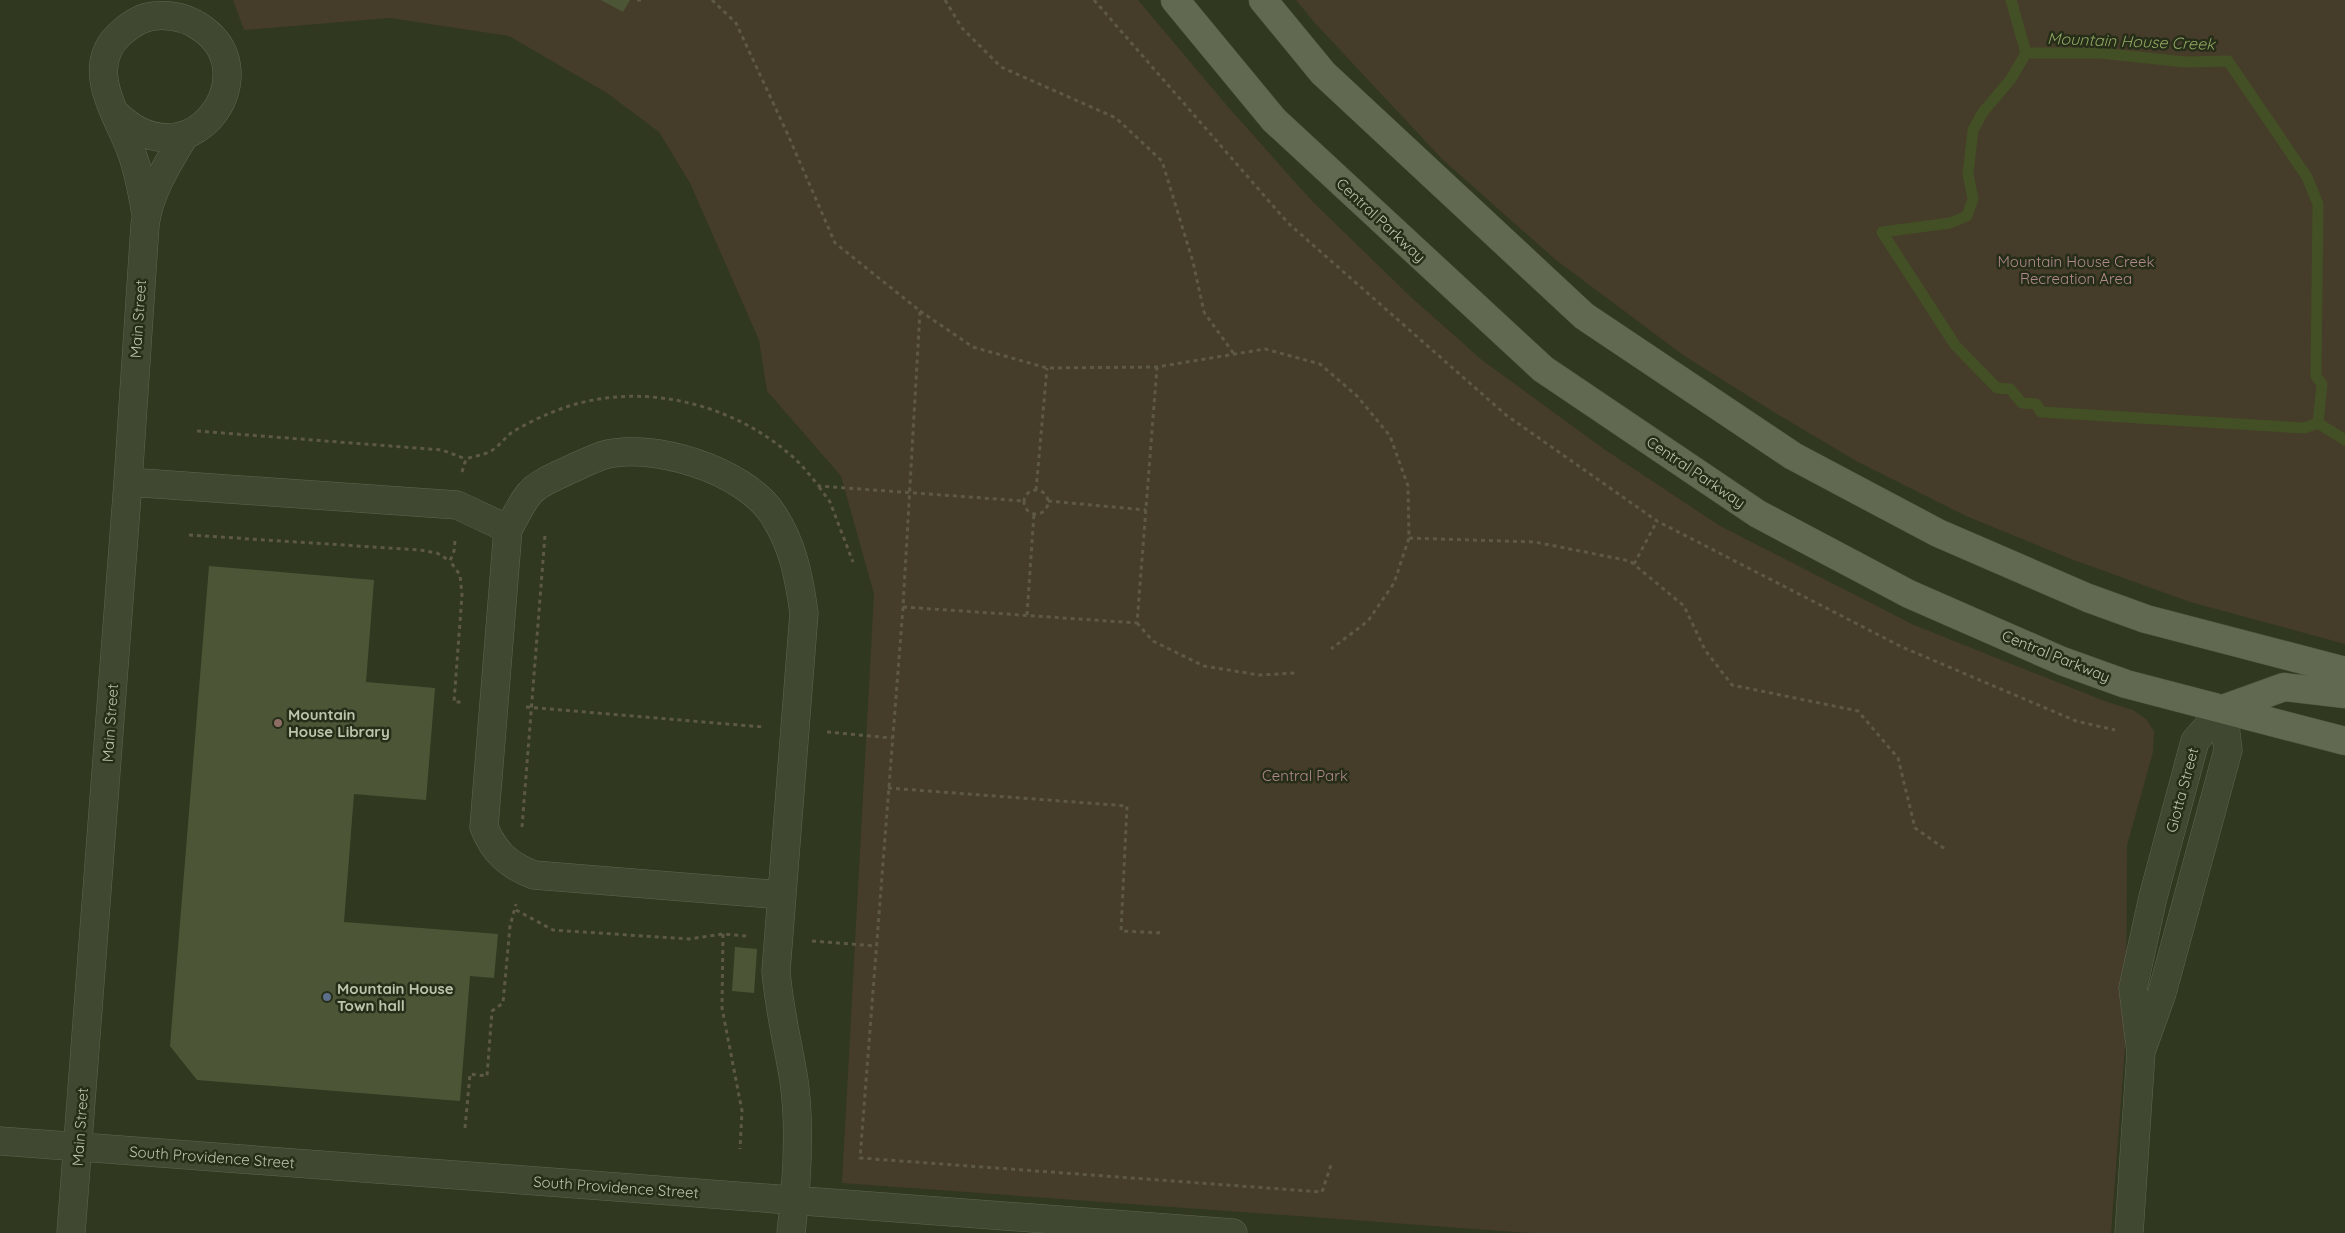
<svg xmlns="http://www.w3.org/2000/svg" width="2345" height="1233" viewBox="0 0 2345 1233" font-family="Quicksand,sans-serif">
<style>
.green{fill:#463c2a}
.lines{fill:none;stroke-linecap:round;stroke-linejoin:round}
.stream{stroke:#435025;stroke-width:11}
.building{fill:#4c5637}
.minor-casing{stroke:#5f6650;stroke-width:29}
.major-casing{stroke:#4d553f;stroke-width:29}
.path{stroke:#5d5944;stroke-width:3;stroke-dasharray:4 4;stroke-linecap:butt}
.minor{stroke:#414832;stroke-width:28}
.major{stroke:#616950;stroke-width:28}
.education-dot{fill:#8d6e63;stroke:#262d18;stroke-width:2}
.service-dot{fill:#5c6f8a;stroke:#262d18;stroke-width:2}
.labels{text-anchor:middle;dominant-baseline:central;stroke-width:5;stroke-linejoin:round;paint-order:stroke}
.street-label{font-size:15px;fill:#bcc5ac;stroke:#262d18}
.park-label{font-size:15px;fill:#b18a8b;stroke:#262d18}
.poi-label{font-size:15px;font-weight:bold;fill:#bcc5ac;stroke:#262d18;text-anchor:start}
.water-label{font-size:16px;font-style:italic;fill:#91a763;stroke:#262d18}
</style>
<rect width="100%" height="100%" fill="#30381f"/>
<path class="green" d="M233,0H1138L1229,108L1313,202L1412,298L1482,360L1604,449L1720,526L1914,625L2107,702L2133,710L2146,719L2154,731L2153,752L2127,845L2126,1034L2111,1233H1530L842,1183L874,594L841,476L767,391L759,340L690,183L659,132L607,93L509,36L390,18L244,30Z
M1296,0H2345V644L2190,602L2071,559L1966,516L1858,462L1777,414L1683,355L1556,260L1443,160L1314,22Z"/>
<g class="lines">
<path class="stream" d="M2011,0L2026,53
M2026,53L2011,79L1983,112L1973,130L1968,174L1973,199L1967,216L1950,223L1882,232L1955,345L1997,388L2010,389L2022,403L2036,404L2041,412L2304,428L2318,423
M2026,53H2100L2185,62L2228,61L2307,177L2318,204L2316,376L2322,384L2318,423
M2318,423L2345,440"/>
</g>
<path class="building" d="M601,0H630L623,12Z
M209,566L374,580L366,682L435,688L426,800L354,794L344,922L498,934L494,978L470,976L460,1101L197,1080L170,1046Z
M735,947L757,949L754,993L732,991Z"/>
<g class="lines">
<defs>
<path id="minor" d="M114,112C189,188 268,76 203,29C188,18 173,14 154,16C141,17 130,25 121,33C82,67 118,115 131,151C139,171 142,193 146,214
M128,482L457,505L508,529
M782,895L534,875C508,865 494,852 484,827L508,529C515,518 521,503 530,493C538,483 557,476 569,470C580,465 592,459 604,455C653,442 743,470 772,513C793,544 799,577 804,613L776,971C779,1010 788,1043 794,1081C801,1130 797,1183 791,1233
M2143,1046L2162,993L2228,750L2223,709
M0,1141L1233,1233
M71,1233L128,482L145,225C149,193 168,163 185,135
M2129,1233L2141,1052L2133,988L2153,897L2195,741L2223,709"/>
<path id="major" d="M1175,0L1274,120L1543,369L1758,514L1909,594L2062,661L2126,684L2345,741
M1263,0L1323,73L1584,316L1793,456L1938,533L2088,598L2146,619L2345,671
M2223,709L2284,687L2345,694"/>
</defs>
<use href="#minor" class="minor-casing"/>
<use href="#major" class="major-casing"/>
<path class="path" d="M637,0H641
M712,0L736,23L788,135L835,243L920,311L903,607L860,1158L1322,1192L1332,1162
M945,0L962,28L1001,67L1116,118L1162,161L1193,262L1204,312L1234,354
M1094,0L1288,223L1506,415L1657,521L1902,647L2076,721L2115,730
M920,311L973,347L1047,368L1157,367L1265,349L1320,364L1357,396L1390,436L1408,486L1409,538L1394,583L1368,621L1331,649
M197,431L442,450L466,459
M462,472L466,459C474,456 484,455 491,451C499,446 504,439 511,433C522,426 536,419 548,414C629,378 729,399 794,458C803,466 811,477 819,486L1024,501
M819,487L830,502L853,562
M1036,490L1047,368
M1024 502a12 12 0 1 1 24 0a12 12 0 1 1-24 0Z
M1048,501L1146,510
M189,535L420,550L437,553L450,561
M1409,538L1535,542L1630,561L1684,606L1705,650L1732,685L1858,711L1898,758L1915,828L1945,849
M455,541L454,551L450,561L460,575L462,595L454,702H462
M1634,564L1657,521
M903,607L1137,623L1157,367
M1027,615L1034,513
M1137,623L1153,641L1204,666L1259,675L1296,673
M526,707L763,727
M827,732L892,738
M888,788L1127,806L1121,931L1163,933
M522,827L545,535
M516,910L553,930L689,939L723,934L746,936
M723,934L722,1008L742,1111L740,1149
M812,941L876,946
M465,1128L470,1074L487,1076L492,1011L503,1003L510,926L516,904"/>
<use href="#minor" class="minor"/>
<use href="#major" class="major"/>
</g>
<circle class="education-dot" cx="278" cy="723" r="5"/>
<circle class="service-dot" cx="327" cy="997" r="5"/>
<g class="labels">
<g class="street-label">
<text transform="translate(1381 220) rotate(43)">Central Parkway</text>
<text transform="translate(138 319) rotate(-86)">Main Street</text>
<text transform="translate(1696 472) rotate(34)">Central Parkway</text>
<text transform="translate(2056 656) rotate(22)">Central Parkway</text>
<text transform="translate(110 723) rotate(-86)">Main Street</text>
<text transform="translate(2182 790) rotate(-75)">Giotta Street</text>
<text transform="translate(80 1127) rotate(-86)">Main Street</text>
<text transform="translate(212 1157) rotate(4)">South Providence Street</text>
<text transform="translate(616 1187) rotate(4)">South Providence Street</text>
</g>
<g class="park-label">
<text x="2076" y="261">Mountain House Creek<tspan x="2076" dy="17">Recreation Area</tspan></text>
<text x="1305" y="775">Central Park</text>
</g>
<g class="poi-label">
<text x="288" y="714">Mountain<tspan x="288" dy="17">House Library</tspan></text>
<text x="337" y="988">Mountain House<tspan x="337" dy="17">Town hall</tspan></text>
</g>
<g class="water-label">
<text transform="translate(2131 41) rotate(2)">Mountain House Creek</text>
</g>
</g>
</svg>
